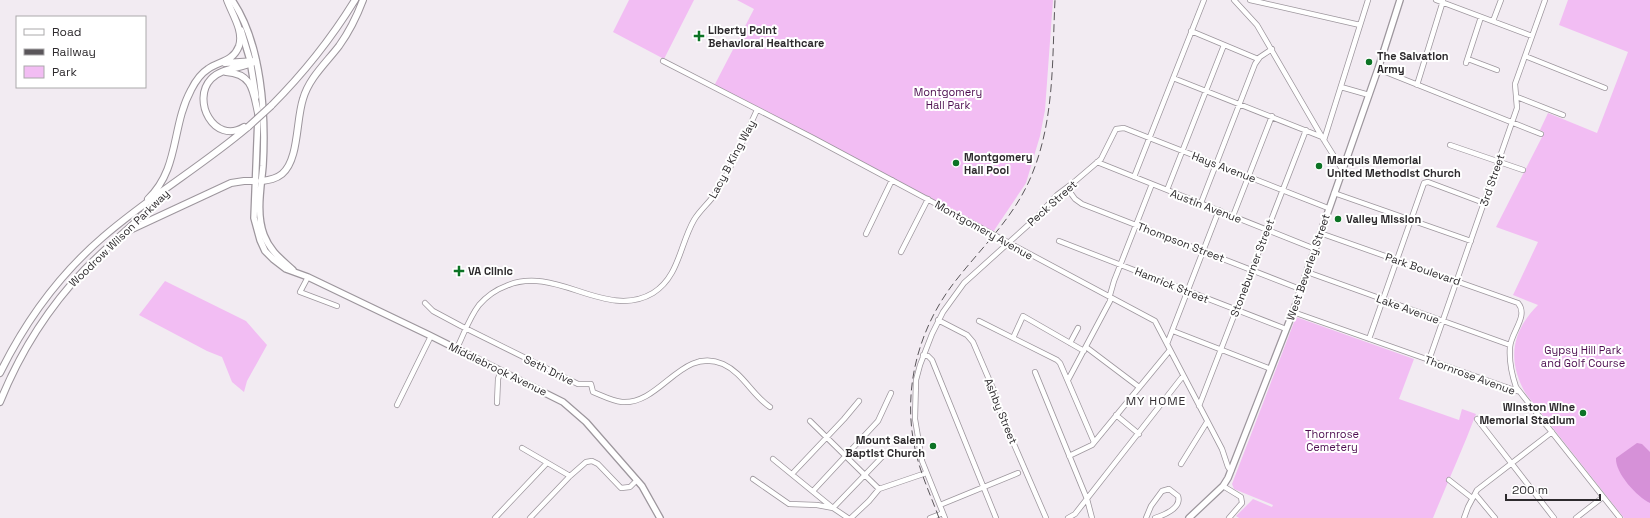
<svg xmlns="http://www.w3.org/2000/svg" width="1650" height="518" viewBox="0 0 1650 518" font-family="'Space Grotesk',sans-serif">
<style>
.green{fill:#f2bdf3}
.water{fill:#d691d8}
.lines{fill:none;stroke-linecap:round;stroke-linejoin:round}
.minor-casing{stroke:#9d969d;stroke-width:6}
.major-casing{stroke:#9d969d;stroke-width:8}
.highway-casing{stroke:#9d969d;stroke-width:8}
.minor{stroke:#fff;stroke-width:4.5}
.major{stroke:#fff;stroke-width:5.5}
.highway{stroke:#fff;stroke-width:6}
.rail{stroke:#5a565a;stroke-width:1;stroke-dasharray:8 4;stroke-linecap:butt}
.highway-bridge-casing{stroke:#9d969d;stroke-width:8;stroke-linecap:butt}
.highway-bridge{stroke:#fff;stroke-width:6}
.poi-dot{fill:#0c7325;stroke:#fff;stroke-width:1.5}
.labels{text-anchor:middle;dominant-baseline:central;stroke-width:4;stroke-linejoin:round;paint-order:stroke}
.poi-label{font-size:11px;font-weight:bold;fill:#2d2a2d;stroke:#fff;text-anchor:start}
.park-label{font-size:11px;fill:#4e0f51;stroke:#fff}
.street-label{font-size:11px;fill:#2d2a2d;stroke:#fff}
.neighbourhood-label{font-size:12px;letter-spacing:1px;fill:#363136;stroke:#fff}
</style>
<rect width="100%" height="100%" fill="#f2ebf2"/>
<path class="green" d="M629,0H694L664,59L613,32Z
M737,0H1053L1045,110L1040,136L1026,183L993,232L714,86L754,9Z
M1568,0H1650V518H1624L1526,394C1507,361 1511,332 1538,305L1513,295L1538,242L1496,227L1542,137L1544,132L1540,130L1548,113L1597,133L1628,52L1559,25Z
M165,281L246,321L267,345L247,381L244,392L232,382L222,357L207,351L139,315Z
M1296,317L1414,359L1399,399L1459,420L1462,409L1476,414C1463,449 1447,483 1433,518H1239L1236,516L1253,499L1272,507L1273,505L1234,489L1232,484Z"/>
<path class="water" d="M1637,443L1642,444L1650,452V503C1637,497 1615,473 1616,458Z"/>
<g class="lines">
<defs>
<path id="minor" d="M1234,0L1257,25L1322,137L1342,169
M1250,0L1360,25
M1436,0L1532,36
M1493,21L1501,0
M1191,31L1258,59
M1525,56L1605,88
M1468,59L1497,70
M663,61L813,138L1155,321L1222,449L1228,467L1231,471
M1466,63L1481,17
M1378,69L1541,134
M1173,78L1322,137
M1417,85L1443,1
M1341,87L1369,95
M1517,97L1563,115
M1324,140L1368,0
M1450,145L1523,170
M1097,162L1315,249
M1134,177L1204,0
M1067,188L1075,199L1082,204L1300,289
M1167,190L1224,45
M1334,193L1471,241
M1201,203L1255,64L1260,57L1272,49
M1233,216L1272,116
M1320,233L1518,303C1529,316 1511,332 1510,347C1509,359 1512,375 1516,387L1620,518
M866,234L892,180
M1059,241L1286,329
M901,252L928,199
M1307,272L1510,345
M308,277L300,292L337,306
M425,303L433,311L461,326L578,384H591L593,392C603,396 612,401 622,402C661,405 681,346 723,364C743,373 752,395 770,407
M1293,312L1520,392
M938,320L967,335L973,342L994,391L1000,412L1046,518
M979,321L1057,360L1060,363L1094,442
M1173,331L1271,369
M1013,338L1023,316L1084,351
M1369,339L1424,183L1428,182L1484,203
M1070,343L1078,328
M1167,344L1219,210
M1086,347L1139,387
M457,348C464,334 469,318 479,305C486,297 495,290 506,286C556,264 606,321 653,293C679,277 680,244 694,220C700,210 709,203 715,194C732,168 744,138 757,110
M923,355L928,356L932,360L996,518
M1429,360L1517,108L1515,84L1545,0
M1035,372L1087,499L1092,518
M1068,380L1110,301V295L1114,281L1152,184
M497,403L498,379L501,370
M397,405L431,336
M1199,406L1306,130
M1116,415L1139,434
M1477,419L1554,518
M810,421L879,489
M522,448L570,476
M1069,456L1092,445L1170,350
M773,459L833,508L848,518
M1181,464L1207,422
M792,474L844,419L859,401
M753,479L789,504L817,505L833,508L882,457
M1449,480L1472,498
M1223,486L1241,497L1242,503L1229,518
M813,491L878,421L891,393
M1475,494L1495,518
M940,505L1018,473
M495,518L547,463
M530,518L570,476L586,462L592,461L598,464L621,488L630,487L637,480
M851,518L869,501L879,489L926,473
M930,518L943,513
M945,518L922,461L915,419L916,380L920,365L932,334L943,312L964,283L1036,218L1057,195L1073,183L1101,159L1116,129L1124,128L1328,208
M1068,518L1075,514L1183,376
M1146,518L1151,506L1162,491L1169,489L1178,496C1182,508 1164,515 1155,518
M1464,518L1468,507L1477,490L1552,432
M1576,518L1603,497"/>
<path id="major" d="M232,0C262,44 266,114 263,166C261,188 256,214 264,235C270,251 281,259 293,270
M241,30L250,60L256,97
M258,116L254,218L260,240L265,251L273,259L286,269L308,277L429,335L563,402L586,422L642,486L660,518
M1189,518L1223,486L1228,478L1293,312L1378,69L1400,0"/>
<path id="highway" d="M225,63L255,61
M226,72C253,74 253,91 258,113
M271,106C303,74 331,39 355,0
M244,127C214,145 191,100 211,79C222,67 242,69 256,61
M262,181C269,180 276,179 282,174C299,160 296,120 303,99C309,78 326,63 339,46C349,32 357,16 363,0
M148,199C180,168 171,127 191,90C195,82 200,74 208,69C219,61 233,62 239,46C244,31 232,14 227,0
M132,229L231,183L244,181H256
M0,373C25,322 60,274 103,237C149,197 202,166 248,127
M0,402C20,352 48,308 85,269C111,243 139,220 165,194"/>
</defs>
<use href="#minor" class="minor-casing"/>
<use href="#major" class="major-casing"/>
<use href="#highway" class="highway-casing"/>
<use href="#minor" class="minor"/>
<use href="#major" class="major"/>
<use href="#highway" class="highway"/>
<path class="rail" d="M939,518C931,496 921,475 916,453C901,392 918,327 957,279C983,246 1013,218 1030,179C1055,122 1052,60 1055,0"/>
<defs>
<path id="highway-bridge" d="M248,127L271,106"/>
</defs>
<use href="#highway-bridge" class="highway-bridge-casing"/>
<use href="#highway-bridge" class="highway-bridge"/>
</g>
<g class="poi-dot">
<path d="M697 30h4v4h4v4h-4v4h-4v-4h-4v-4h4z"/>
<circle cx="1369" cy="62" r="4"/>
<circle cx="956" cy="163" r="4"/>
<circle cx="1319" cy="166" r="4"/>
<circle cx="1338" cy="219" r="4"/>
<path d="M457 265h4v4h4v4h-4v4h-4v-4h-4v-4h4z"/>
<circle cx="1583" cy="413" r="4"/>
<circle cx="933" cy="446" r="4"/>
</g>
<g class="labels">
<g class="poi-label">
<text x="708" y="30">Liberty Point<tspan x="708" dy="13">Behavioral Healthcare</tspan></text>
<text x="1377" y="56">The Salvation<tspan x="1377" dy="13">Army</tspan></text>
<text x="964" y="157">Montgomery<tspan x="964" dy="13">Hall Pool</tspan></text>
<text x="1327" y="160">Marquis Memorial<tspan x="1327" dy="13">United Methodist Church</tspan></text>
<text x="1346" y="219">Valley Mission</text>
<text x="468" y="271">VA Clinic</text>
<text x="1575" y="407" text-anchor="end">Winston Wine<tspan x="1575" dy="13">Memorial Stadium</tspan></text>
<text x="925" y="440" text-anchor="end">Mount Salem<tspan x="925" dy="13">Baptist Church</tspan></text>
</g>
<g class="park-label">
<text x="948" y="92">Montgomery<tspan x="948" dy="13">Hall Park</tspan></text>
<text x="1583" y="350">Gypsy Hill Park<tspan x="1583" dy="13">and Golf Course</tspan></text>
<text x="1332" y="434">Thornrose<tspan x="1332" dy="13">Cemetery</tspan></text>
</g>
<g class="street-label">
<text transform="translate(732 159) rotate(-62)">Lacy B King Way</text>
<text transform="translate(1224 167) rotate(21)">Hays Avenue</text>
<text transform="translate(1492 180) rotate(-71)">3rd Street</text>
<text transform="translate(1052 203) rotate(-42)">Peck Street</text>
<text transform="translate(1206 206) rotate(21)">Austin Avenue</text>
<text transform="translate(984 230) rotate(29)">Montgomery Avenue</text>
<text transform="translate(119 238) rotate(-44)">Woodrow Wilson Parkway</text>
<text transform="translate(1181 242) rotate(21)">Thompson Street</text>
<text transform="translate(1308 267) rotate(-71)">West Beverley Street</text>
<text transform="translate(1252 268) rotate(-69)">Stoneburner Street</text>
<text transform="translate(1423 269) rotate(19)">Park Boulevard</text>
<text transform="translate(1172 285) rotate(22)">Hamrick Street</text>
<text transform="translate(1408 309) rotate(20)">Lake Avenue</text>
<text transform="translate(498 369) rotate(26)">Middlebrook Avenue</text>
<text transform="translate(549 370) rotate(26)">Seth Drive</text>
<text transform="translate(1470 375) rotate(20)">Thornrose Avenue</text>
<text transform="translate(1001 411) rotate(68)">Ashby Street</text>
</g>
<g class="neighbourhood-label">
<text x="1156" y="401">MY HOME</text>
</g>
</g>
<rect x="16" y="16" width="130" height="72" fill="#ffffff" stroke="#abaaab"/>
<rect x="24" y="29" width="20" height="6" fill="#ffffff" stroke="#abaaab"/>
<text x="52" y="36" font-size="12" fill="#2d2a2d">Road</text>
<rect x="24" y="49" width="20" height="6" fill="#5a565a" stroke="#abaaab"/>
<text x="52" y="56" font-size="12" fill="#2d2a2d">Railway</text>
<rect x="24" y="66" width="20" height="12" fill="#f2bdf3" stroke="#abaaab"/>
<text x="52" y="76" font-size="12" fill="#2d2a2d">Park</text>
<path d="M1506 494v6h94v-6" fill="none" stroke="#2d2a2d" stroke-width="2"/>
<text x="1512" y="494" font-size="12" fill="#2d2a2d" stroke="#ffffff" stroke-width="3" paint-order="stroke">200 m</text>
</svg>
